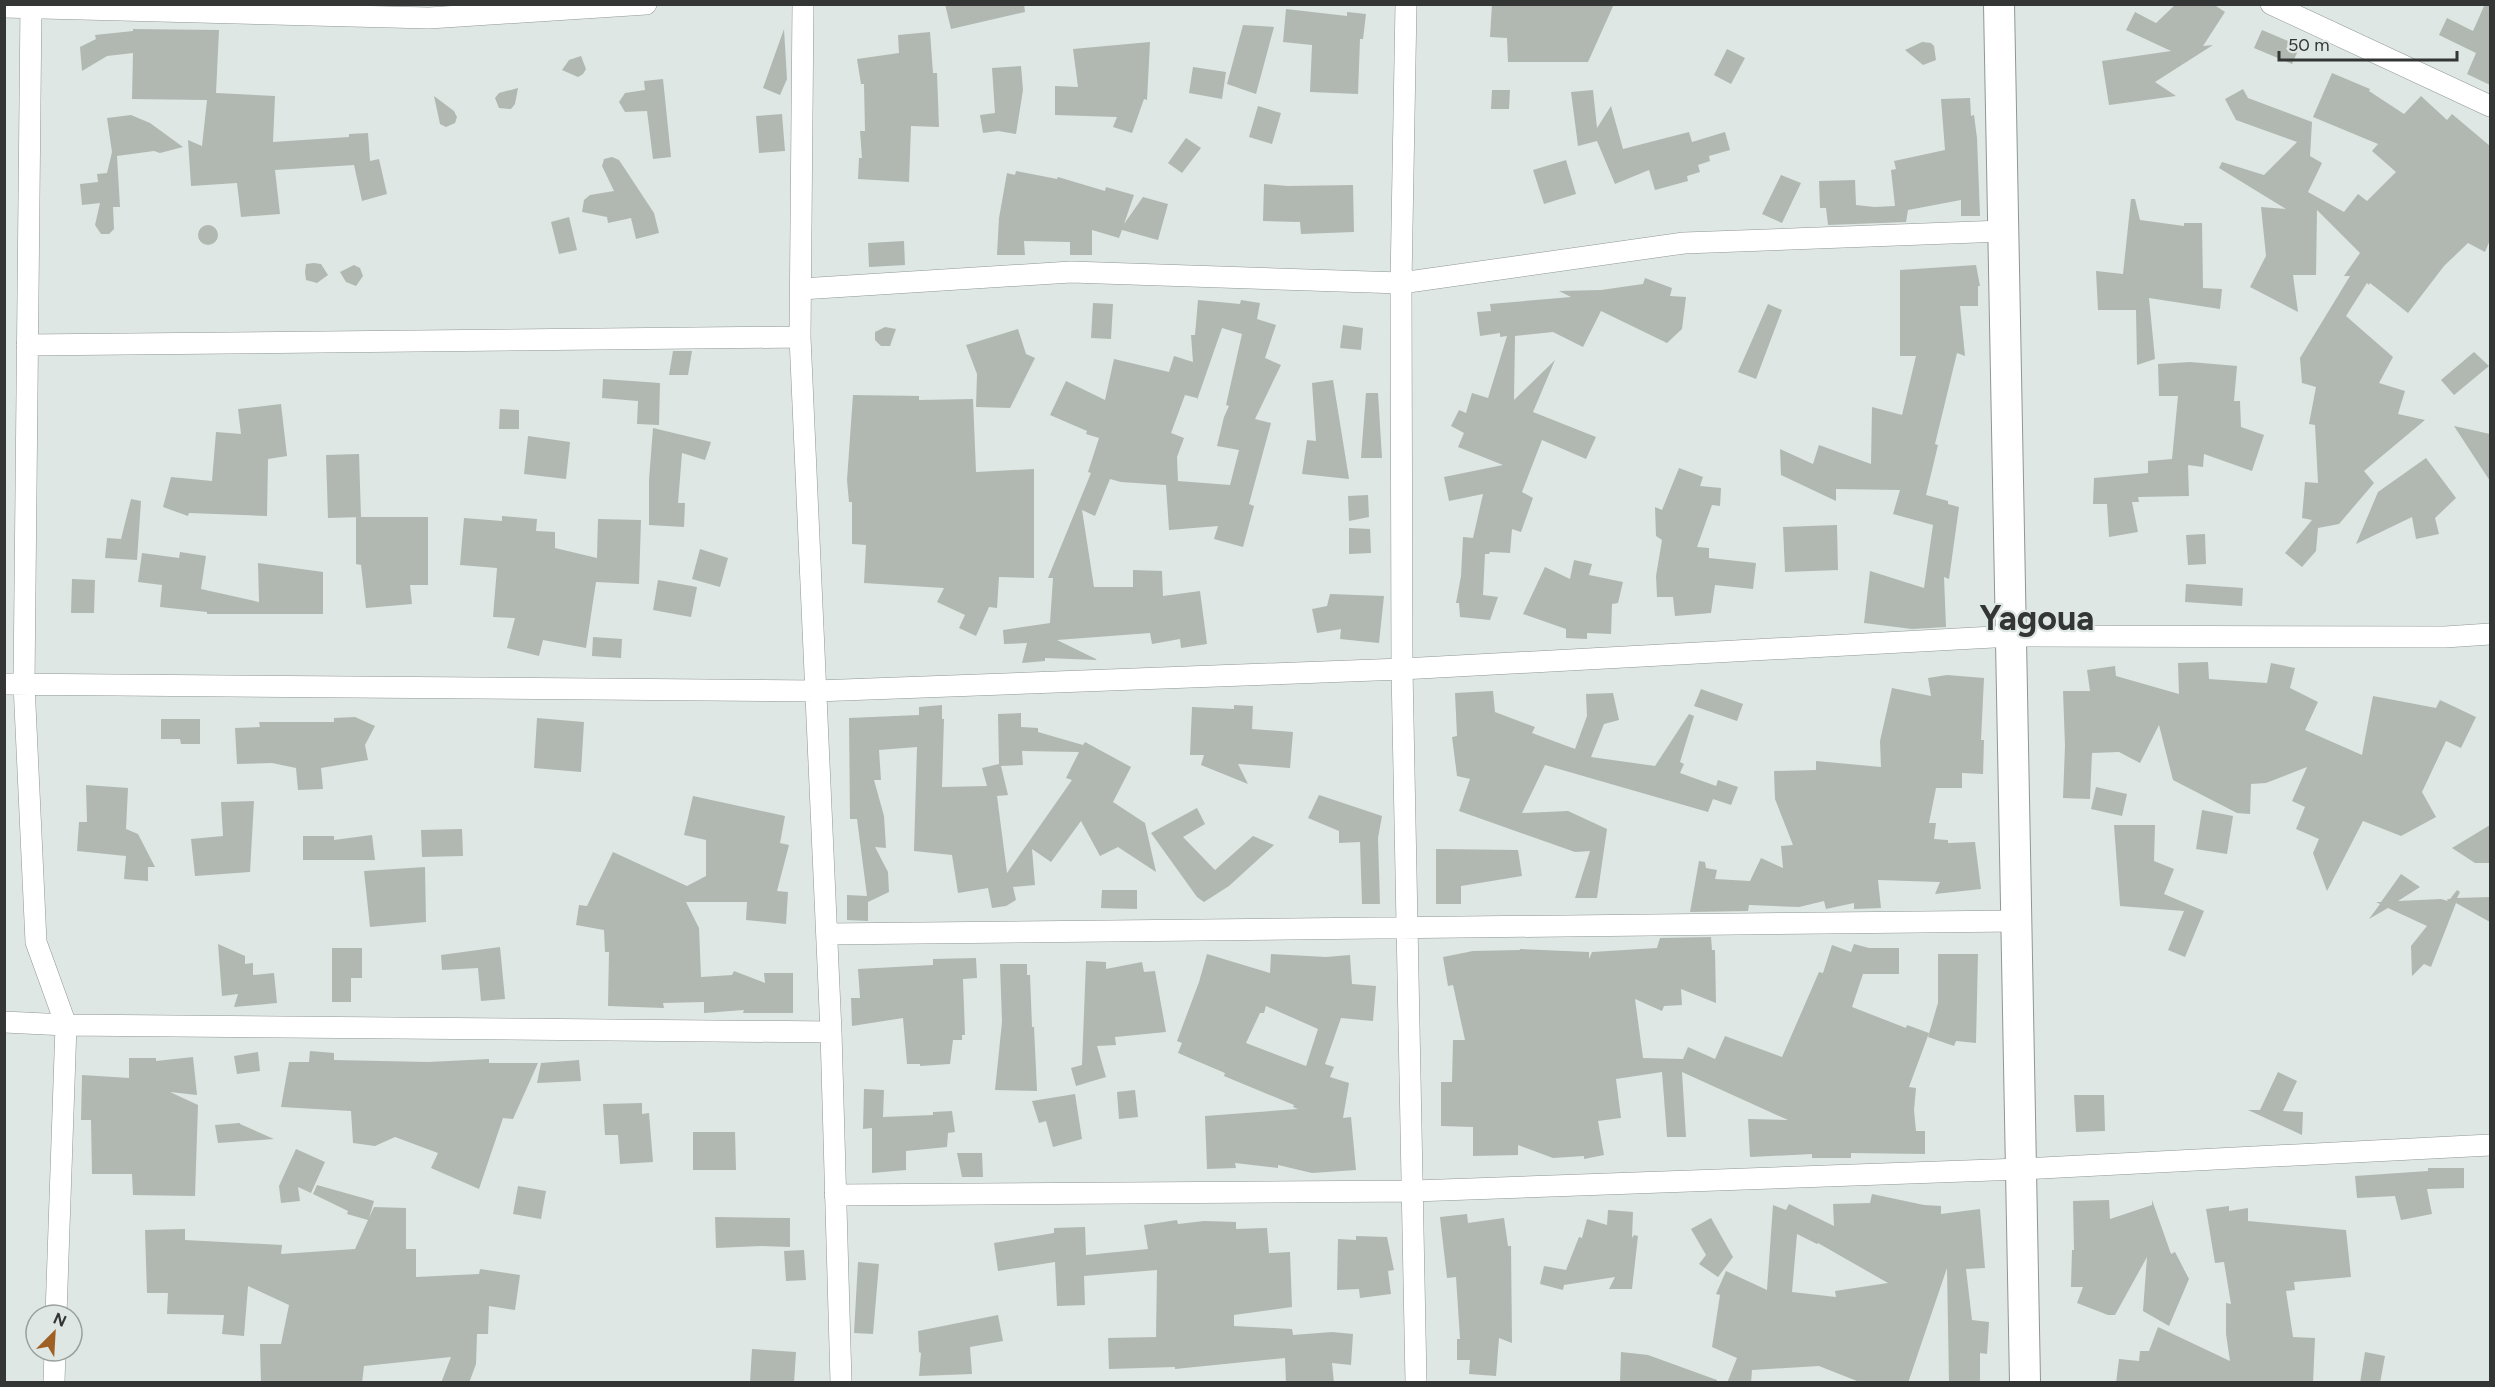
<svg xmlns="http://www.w3.org/2000/svg" width="2495" height="1387" viewBox="0 0 2495 1387" font-family="Figtree,sans-serif">
<style>
.building{fill:#b1b8b2;fill-rule:evenodd}
.lines{fill:none;stroke-linecap:round;stroke-linejoin:round}
.street-casing{stroke:#8f9794;stroke-width:22}
.secondary-casing{stroke:#8f9794;stroke-width:32}
.street{stroke:#fff;stroke-width:21}
.secondary{stroke:#fff;stroke-width:30}
.labels{text-anchor:middle;dominant-baseline:central;stroke-width:4.5;stroke-linejoin:round;paint-order:stroke}
.town-label{font-size:34px;font-weight:bold;fill:#333635;stroke:#dee7e3}
</style>
<rect width="100%" height="100%" fill="#dee7e3"/>
<path class="building" d="M945,4H1024L1025,12L951,29Z
M1492,4H1614L1588,62H1508L1507,38L1490,37Z
M2176,4H2213L2225,12L2203,46L2213,45L2155,82L2176,96L2109,105L2102,61L2171,51L2126,30L2135,12L2156,23Z
M2485,4H2490V85L2467,74L2476,53L2439,35L2447,18L2473,31Z
M1286,9L1347,16V12L1366,14L1363,39H1360L1358,94L1310,92L1312,45L1283,42Z
M1243,25L1274,27L1256,94L1227,84Z
M133,29L219,30L216,93L275,96L273,142L349,137V134L368,133L370,161L379,159L387,194L362,201L354,165L275,170L280,214L241,217L237,183L191,186L188,140L202,146L207,100L132,99L133,53L107,56L82,71L80,47L96,39L95,35L133,31Z
M784,29L787,79L780,95L763,88Z
M2262,30L2300,46L2292,64L2254,48Z
M930,32L933,73H937L939,127L911,126L909,182L858,179L859,158H862L860,131H865L864,84H861L857,59L899,53L898,35Z
M1150,42L1147,100L1144,99L1132,133L1113,127L1117,117L1055,115V86L1078,87L1073,49Z
M1922,42L1931,43L1934,46L1936,60L1923,65L1905,50Z
M1727,49L1745,58L1731,84L1714,75Z
M581,56L586,69L583,74L578,77L562,70L569,60Z
M1021,66L1023,90L1016,134L998,131L983,133L980,115L995,113L992,68Z
M1193,67L1226,72L1222,99L1189,93Z
M2332,73L2370,89L2369,91L2404,114L2421,96L2447,120L2452,114L2490,146V240L2485,252L2468,243L2444,266L2408,313L2370,283L2369,285L2367,283L2346,316L2393,357L2379,383L2405,391L2398,414L2425,420L2364,471L2374,483L2339,524L2318,528L2316,551L2302,567L2285,553L2312,520L2302,518L2305,482L2318,483L2315,425L2309,424L2316,387L2302,383L2300,358L2350,276H2344L2360,253L2317,210L2316,275H2293L2298,312L2250,287L2266,256L2261,207L2286,209L2219,168L2222,162L2264,175L2297,142L2236,120L2225,99L2243,89L2248,98L2312,122L2310,156L2322,163L2308,192L2344,212L2358,194L2367,201L2396,172L2372,151L2378,144L2313,117Z
M663,79L671,157L653,159L647,111L625,112L619,102L625,93L645,90L644,81Z
M518,88L515,104L511,109L499,108L495,98L499,93Z
M1492,90H1510L1509,109H1491Z
M1593,90L1597,128L1611,106L1623,149L1689,132L1692,142L1725,132L1730,150L1709,156L1710,161L1698,165L1700,172L1687,176L1688,181L1655,190L1649,170L1615,184L1597,141L1578,146L1571,92Z
M434,96L454,111L457,117L455,123L446,127L440,124Z
M1970,98L1971,116L1974,115L1977,138L1980,216H1961V200L1908,210L1906,222L1828,225L1826,208H1820L1819,181L1855,180L1856,205L1874,207L1895,206L1891,170L1896,169L1894,161L1945,150L1941,99Z
M1258,106L1281,113L1272,144L1249,137Z
M782,114L785,151L759,153L756,116Z
M131,115L150,123L183,147L160,153L154,151L117,156L120,207H113L114,229L109,234H101L95,225L100,203L82,205L80,184L98,182L97,174L107,173L112,152L107,118Z
M1186,138L1201,148L1182,173L1168,163Z
M612,157L619,160L654,213L659,233L636,239L631,218L608,223L607,217L582,212L584,200L590,195L614,191L602,166L604,159Z
M1566,160L1576,194L1544,204L1533,170Z
M1016,171L1057,179L1058,177L1105,191L1106,187L1134,195L1124,224L1143,197L1168,204L1158,240L1122,230L1119,238L1092,230V255H1070V242L1024,241L1025,255H997L999,218L1007,173L1015,175Z
M1781,175L1801,183L1782,223L1762,214Z
M1264,184L1288,186L1353,185L1354,232L1301,234L1300,222L1263,221Z
M2131,199H2135L2140,220L2184,226V223H2202L2203,288L2222,289L2220,309L2149,298L2155,359L2137,365L2136,310H2098L2096,271L2123,274Z
M569,217L577,250L559,254L551,222Z
M198 235a10 10 0 1 1 20 0a10 10 0 1 1-20 0Z
M904,241L905,265L869,267L868,243Z
M314,263L321,264L328,275L317,283L306,280L305,272L306,264Z
M354,265L360,268L363,276L356,286L346,282L340,272Z
M1976,265L1980,286H1978V306H1960L1965,356L1957,353L1935,444L1938,445L1926,495L1948,501V504L1959,507L1949,579L1944,577L1946,627L1912,629L1864,623L1870,571L1924,588L1933,525L1893,514L1900,490L1836,489V501L1781,475L1780,449L1813,464L1819,445L1871,464L1872,407L1902,415L1916,356H1900V270Z
M1645,278L1672,288L1670,296L1686,297L1682,329L1667,343L1601,311L1583,347L1553,332L1515,336L1514,400L1555,360L1533,412L1596,437L1586,459L1542,440L1522,492L1533,498L1521,532L1512,529L1510,553L1490,552L1489,554H1485L1483,595L1498,597L1490,620L1460,617L1459,603H1456L1461,576L1463,537L1473,538L1483,494L1449,501L1444,477L1503,465L1458,447L1464,433L1451,426L1459,410L1466,413L1472,393L1488,398L1507,336L1500,337V333L1480,336L1477,312L1491,311L1490,304L1571,297L1559,291L1601,290L1643,284Z
M1198,300L1240,304L1241,300L1260,303L1257,319L1276,325L1265,358L1281,365L1255,419L1271,423L1249,504L1254,506L1243,547L1214,539L1218,526L1169,530L1166,485L1121,482L1110,479L1095,516L1082,510L1094,587H1133V570L1162,571L1163,596L1200,591L1207,644L1181,648L1180,639L1152,644L1150,633L1057,640L1098,660L1045,658V661L1022,663L1027,643L1004,644L1003,630L1050,623L1053,578H1048L1091,473L1088,472L1099,438L1086,434L1087,431L1050,415L1066,381L1105,400L1114,359L1169,372L1174,356L1193,362L1191,335H1195ZM1222,328L1242,334L1226,405L1229,406L1224,417L1217,446L1239,450L1230,485L1178,481L1177,457L1184,438L1171,433L1185,395L1197,398V400Z
M1093,303L1113,304L1111,339L1091,338Z
M1768,304L1782,310L1756,379L1738,372Z
M1343,325L1363,328L1361,350L1340,348Z
M885,327L896,329L890,346H881L875,340V332Z
M1018,329L1026,354L1035,358L1010,408L976,407L977,374L966,345Z
M673,351H692L688,375H669Z
M2474,352L2489,366L2454,395L2441,380Z
M2190,362L2237,366L2234,401H2240L2241,427L2264,435L2252,471L2204,454L2203,467L2188,465L2189,496L2138,497L2139,502H2132L2138,532L2109,537L2107,504H2093L2094,478L2148,473V461L2172,459L2178,396H2159L2158,364Z
M603,379L660,383L659,425L637,424L638,401L602,398Z
M1333,380L1349,479L1302,474L1307,440L1316,441L1312,383Z
M1366,393H1378L1382,458H1361Z
M853,395L919,396V400L973,399L976,472L1034,469V578L999,577L997,608L989,607L976,636L959,628L965,615L937,602L944,588L864,583L866,545L852,544V502H849L847,480Z
M281,404L287,456L268,459L267,516L189,513L188,516L163,507L171,477L212,481L216,432L241,434L238,409Z
M500,409L519,410V429H499Z
M2454,426L2490,434V481Z
M653,428L711,442L705,460L682,453L678,503H685L684,527L649,525V480Z
M528,436L570,442L566,479L524,474Z
M359,454L361,517L328,518L326,455Z
M2426,458L2456,498L2435,518L2439,534L2416,539L2412,517L2356,544L2378,492Z
M1679,468L1703,477L1700,486L1721,488L1720,506L1712,505L1697,547L1709,548V558L1756,563L1753,589L1715,585L1711,613L1675,616L1673,597H1657L1656,576L1662,540L1656,536L1655,507L1662,510Z
M1368,495L1369,517L1349,521L1348,496Z
M131,499L141,501L137,560L105,558L107,538L121,539Z
M502,516L537,519L536,531L555,532V548L597,558L598,519L641,520L639,584L596,582L586,648L543,640L539,656L507,648L515,618L493,617L497,568L460,565L464,518L502,521Z
M356,517H428V585H410L412,604L366,608L361,565L356,564Z
M1837,525L1838,570L1785,572L1783,527Z
M1349,528L1370,529L1371,553L1349,554Z
M2205,534L2206,564L2188,565L2186,535Z
M700,549L728,558L720,587L692,579Z
M180,552L206,556L201,589L259,602L258,563L323,572V614H207V612L160,607L162,585L138,582L142,553L179,558Z
M1574,560L1592,564L1589,575L1623,582L1618,603L1612,604L1611,634L1587,633V639L1566,638V629L1523,614L1545,567L1570,579Z
M72,579L95,580L94,613H71Z
M658,580L697,587L691,617L653,610Z
M2186,584L2243,588L2242,606L2185,602Z
M1330,594L1384,596L1379,643L1340,639L1341,629L1317,633L1312,609L1327,606Z
M593,637L622,639L621,658L592,656Z
M2208,662L2209,679L2267,683L2271,663L2295,668L2290,688L2318,702L2305,730L2362,755L2373,696L2436,708L2440,700L2476,717L2461,748L2446,741L2422,792L2436,817L2401,836L2363,821L2327,891L2313,853L2319,839L2296,829L2305,807L2292,801L2307,767L2266,783L2251,784L2250,814L2237,813L2173,780L2159,725L2140,763L2119,752L2092,753L2090,799L2063,798L2065,746L2063,691H2090L2087,670L2115,666L2116,676L2179,694L2178,663Z
M1947,675L1984,678L1981,740H1984L1983,774L1962,773V788H1936L1929,823H1936L1934,839L1948,840V843L1975,842L1981,889L1935,894L1940,882L1878,880L1881,908L1854,909V903L1826,909L1824,901L1799,907L1749,905L1748,911L1690,912L1699,861L1705,862L1706,868L1717,870L1715,879L1750,881L1761,858L1783,868L1781,846L1793,845L1775,799L1774,771L1816,770V761L1881,767L1880,741L1892,688L1931,696L1928,678Z
M1701,689L1743,704L1737,721L1694,706Z
M1493,691L1495,712L1535,727L1532,733L1575,749L1587,716L1586,694L1613,693L1619,720L1604,724L1591,757L1655,766L1689,714L1694,716L1680,762L1684,764L1680,773L1716,786L1718,780L1738,787L1731,805L1713,799L1708,812L1545,765L1522,813L1568,811L1607,829L1597,898H1575L1590,851L1575,852L1459,811L1470,779L1457,776L1452,737L1457,736L1455,693Z
M942,705V719H944L942,787L987,786L982,768L999,764L998,714L1021,713V727L1038,728V732L1083,745L1085,742L1131,767L1113,802L1145,823L1156,872L1118,847L1100,856L1081,821L1051,862L1032,849L1035,885L1013,887L1016,900L1006,906L992,908L988,888L958,893L952,855L914,851L917,747L879,750L881,780H874L884,816L886,848L875,847L888,872L889,892L868,902V897V921L847,920V895L867,896L857,819H850L849,718L919,715V707ZM1022,751L1079,752L1066,778L1072,780L1007,873L997,796L1008,795L1001,766L1023,765Z
M1234,705L1253,706L1252,729L1293,732L1290,768L1238,764L1248,784L1201,765L1204,755H1190L1192,707L1234,709Z
M355,717L375,726L365,745L368,760L321,768L323,789L298,790L296,768L272,763L237,764L235,728L260,727L259,722H334V718Z
M537,718L584,722L581,772L534,768Z
M161,719H200V744H181L180,739H161Z
M86,785L128,788L126,829L138,834L155,867H148V881L124,879L126,856L77,851L79,822H87Z
M2096,787L2127,794L2122,816L2091,809Z
M1319,795L1382,816L1378,838L1380,904H1362L1360,842L1339,843V831L1308,818Z
M693,796L785,816L780,843L789,845L777,891L788,892L786,924L746,920L747,902H686L699,928L701,977L732,975L734,971L765,983L764,973H793V1013H743L744,1010L704,1013V1002L663,1003L664,1008L608,1006L609,952H605L604,930L576,925L579,905L587,906L613,852L687,886L706,876V840L684,835Z
M254,801L250,872L195,876L191,839L223,836L221,802Z
M1197,808L1205,824L1183,837L1215,870L1253,836L1274,845L1229,886L1204,902L1197,897L1151,833Z
M2202,810L2233,816L2227,854L2196,849Z
M2114,825H2155L2154,861L2174,869L2164,894L2204,911L2185,957L2168,950L2184,911L2120,906Z
M2490,825V863H2475L2452,848Z
M462,829L463,856L422,857L421,830Z
M372,835L375,860H303V836H334V840Z
M1436,849L1518,850L1522,876L1461,886V904H1436Z
M425,867L426,922L370,927L364,871Z
M2401,874L2420,887L2398,901L2441,899L2448,901L2447,899H2450L2457,890L2460,892L2457,898L2490,897V922L2456,903L2431,967L2424,964L2412,976L2411,946L2427,926L2388,908L2369,919L2380,904L2376,902H2381Z
M1102,890H1137V909L1101,908Z
M1711,937L1712,950H1715L1716,1003L1681,989L1682,1005L1664,1006L1662,1011L1635,999L1643,1058L1683,1059L1688,1047L1715,1059L1725,1036L1782,1057L1819,972L1823,973L1832,945L1851,952L1854,944L1869,948H1899V974H1863L1852,1007L1906,1028L1907,1025L1929,1033L1909,1087L1916,1088L1914,1110L1916,1131H1925V1154L1851,1153V1158H1812V1154L1750,1157L1748,1119L1788,1120L1682,1072L1686,1137H1667L1662,1072L1616,1079L1621,1118L1598,1121L1604,1155L1584,1159V1156L1553,1158L1518,1145V1155L1473,1156V1127L1441,1126V1082H1452L1453,1040H1465L1453,985L1448,986L1443,957L1473,951L1520,950V949L1589,952V959L1592,952L1657,948L1660,938Z
M218,944L245,956V964L253,963V975L274,973L277,1003L234,1007L238,994L222,996Z
M500,947L505,999L481,1001L478,968L442,970L441,955Z
M332,948H362V978H351V1002H332Z
M1207,954L1270,973L1271,954L1326,957L1350,955L1352,984L1376,986L1373,1021L1341,1018L1325,1064L1334,1067L1330,1077L1349,1083L1343,1118L1351,1117L1356,1170L1312,1173L1278,1165V1168L1235,1163L1236,1168L1207,1169L1205,1116L1298,1109L1293,1107L1294,1105L1224,1076L1225,1073L1178,1053L1182,1043L1177,1041L1199,982ZM1266,1006L1318,1029L1306,1066L1246,1043L1260,1013H1264Z
M1938,954H1978L1976,1043L1956,1041L1954,1046L1928,1037L1938,1003Z
M976,958L977,978L963,979L965,1035H962V1040H953L950,1064L920,1066V1064H907L903,1018L852,1026L851,998H860L858,969L933,965V959Z
M1086,961L1106,962V969L1142,962L1144,972L1155,971L1166,1032L1115,1037L1116,1045L1097,1046L1106,1077L1076,1086L1071,1068L1082,1065Z
M1000,964H1027V975H1030L1032,1027H1034L1037,1091L995,1090L1002,1022Z
M310,1051L334,1053V1060L428,1062L489,1059V1063H538L513,1119L503,1118L479,1189L431,1168L438,1153L395,1137L375,1146L353,1143L351,1111L281,1107L289,1062H309Z
M258,1052L260,1071L237,1074L234,1056Z
M193,1057L197,1095L170,1092L198,1105L195,1196L133,1195L132,1174H92L91,1120H81L82,1075L129,1078V1058H156V1061Z
M579,1060L581,1081L537,1083L541,1063Z
M2278,1072L2297,1081L2283,1111L2303,1112L2302,1135L2248,1110H2260Z
M864,1089L884,1090L883,1117L933,1115V1112L952,1111L955,1132L948,1133L947,1147L906,1151V1170L872,1173V1128L863,1129Z
M1135,1090L1138,1117L1119,1119L1117,1092Z
M1075,1094L1082,1139L1053,1147L1046,1121L1039,1123L1032,1101Z
M2074,1095H2104L2105,1131L2076,1132Z
M642,1103V1114L649,1113L653,1162L620,1164L618,1135H605L603,1104Z
M240,1123V1124L274,1139L218,1143L215,1125Z
M693,1132H735L736,1170H693Z
M296,1149L325,1162L311,1193L298,1187L300,1201L281,1203L279,1186Z
M957,1153H982L983,1177H962Z
M2428,1168H2464V1188L2427,1189L2432,1214L2401,1220L2395,1196L2357,1198L2355,1176L2428,1171Z
M317,1185L374,1201L369,1218L374,1207L406,1208V1249H416V1277L479,1274L480,1269L520,1275L515,1310L489,1306L488,1334H477L476,1364L469,1383H441L451,1357L364,1366L362,1383H261L260,1344H281L289,1305L248,1286L244,1336L222,1334L224,1315L167,1314L168,1293H147L145,1230L185,1229V1240L282,1245L281,1254L355,1249L368,1220L347,1214L348,1211L313,1194Z
M518,1186L546,1191L541,1219L513,1214Z
M1872,1194L1924,1205L1941,1206V1214L1980,1209L1985,1268L1966,1269L1972,1320L1989,1322L1987,1354L1980,1353V1383H1949L1947,1268L1908,1383H1862L1819,1366L1752,1370L1751,1383H1727L1737,1358L1712,1347L1720,1295L1716,1294L1726,1271L1767,1290L1773,1205L1786,1210L1789,1204L1834,1226L1833,1204L1870,1203ZM1797,1234L1817,1244L1818,1243L1888,1283L1835,1291L1836,1297L1792,1292Z
M2109,1200L2110,1219L2152,1205V1200L2171,1254L2175,1252L2189,1279L2169,1326L2143,1311L2147,1257L2115,1315H2108L2077,1303L2083,1287H2071L2072,1250H2074L2073,1201Z
M2229,1206V1211L2248,1208V1221L2346,1230L2351,1277L2294,1282L2295,1290L2286,1291L2293,1337L2315,1338L2313,1383H2116L2119,1359L2139,1361L2140,1351H2149L2158,1327L2230,1361L2226,1334V1303L2231,1304L2224,1262L2215,1263L2206,1209Z
M1608,1210L1633,1212L1632,1238L1634,1235L1638,1236L1632,1289H1609L1615,1277L1564,1285L1563,1290L1540,1284L1544,1266L1566,1270L1579,1237L1582,1238L1587,1219L1607,1225Z
M1467,1214L1468,1223L1504,1218L1508,1246H1511L1512,1343L1499,1338L1496,1376L1469,1374L1470,1360H1457V1339H1460L1456,1277L1447,1278L1440,1217Z
M715,1217L790,1218V1247L761,1246L716,1248Z
M1711,1218L1733,1257L1718,1277L1699,1264L1706,1255L1691,1229Z
M1177,1220L1178,1224L1204,1221L1236,1222V1229L1267,1228L1269,1253L1290,1252L1292,1307L1234,1315V1326L1292,1329L1293,1335L1332,1332L1353,1334L1351,1365L1332,1363L1334,1383H1286L1285,1358L1175,1369V1367L1109,1369L1108,1338L1156,1337L1157,1270L1084,1276L1085,1305L1057,1306L1055,1262L998,1271L994,1243L1054,1233V1228L1085,1227L1086,1255L1148,1249L1144,1225Z
M1356,1236L1387,1237L1394,1270L1388,1271L1391,1294L1360,1298L1359,1289L1337,1290L1338,1239L1356,1240Z
M804,1250L806,1280L786,1281L784,1251Z
M858,1262L879,1264L873,1334L854,1333Z
M998,1315L1003,1341L970,1347L972,1374L919,1376L921,1353L919,1352L918,1331Z
M752,1349L796,1352L794,1383H750Z
M1621,1352L1648,1355L1717,1380V1383H1620Z
M2365,1352L2385,1356L2380,1383H2360Z"/>
<g class="lines">
<defs>
<path id="street" d="M31,4L24,684L36,942L66,1025L56,1315
M803,4L800,337L831,1032L841,1382
M1406,4L1401,283L1402,669L1416,1382
M2271,4L2490,106
M4,7L429,18L646,4
M801,289L1071,272L1401,283L1684,243L2003,231
M27,345L800,337
M4,684L816,691L1402,669L2012,636L2445,637L2490,634
M827,934L2017,921
M4,1022L66,1025L831,1032
M835,1195L1414,1191L2021,1169L2490,1145
M54,1382L55,1351"/>
<path id="secondary" d="M1999,4L2025,1382"/>
</defs>
<use href="#street" class="street-casing"/>
<use href="#secondary" class="secondary-casing"/>
<use href="#street" class="street"/>
<use href="#secondary" class="secondary"/>
</g>
<g class="labels">
<g class="town-label">
<text x="2037" y="618">Yagoua</text>
</g>
</g>
<rect width="2495" height="1387" fill="none" stroke="#333635" stroke-width="12"/>
<g transform="translate(54 1333) rotate(24)"><circle r="28" fill="#dee7e3" stroke="#9aa09d" stroke-width="1.5"/>
<path d="M0-4.5L10 22L0 15L-10 22Z" fill="#9e6025"/>
<text y="-9" font-size="16" font-weight="bold" text-anchor="middle" fill="#333635">N</text>
</g>
<path d="M2279 51v9h178v-9" fill="none" stroke="#333635" stroke-width="3"/>
<text x="2288" y="51" font-size="18" fill="#333635" stroke="#dee7e3" stroke-width="4.5" paint-order="stroke">50 m</text>
</svg>
